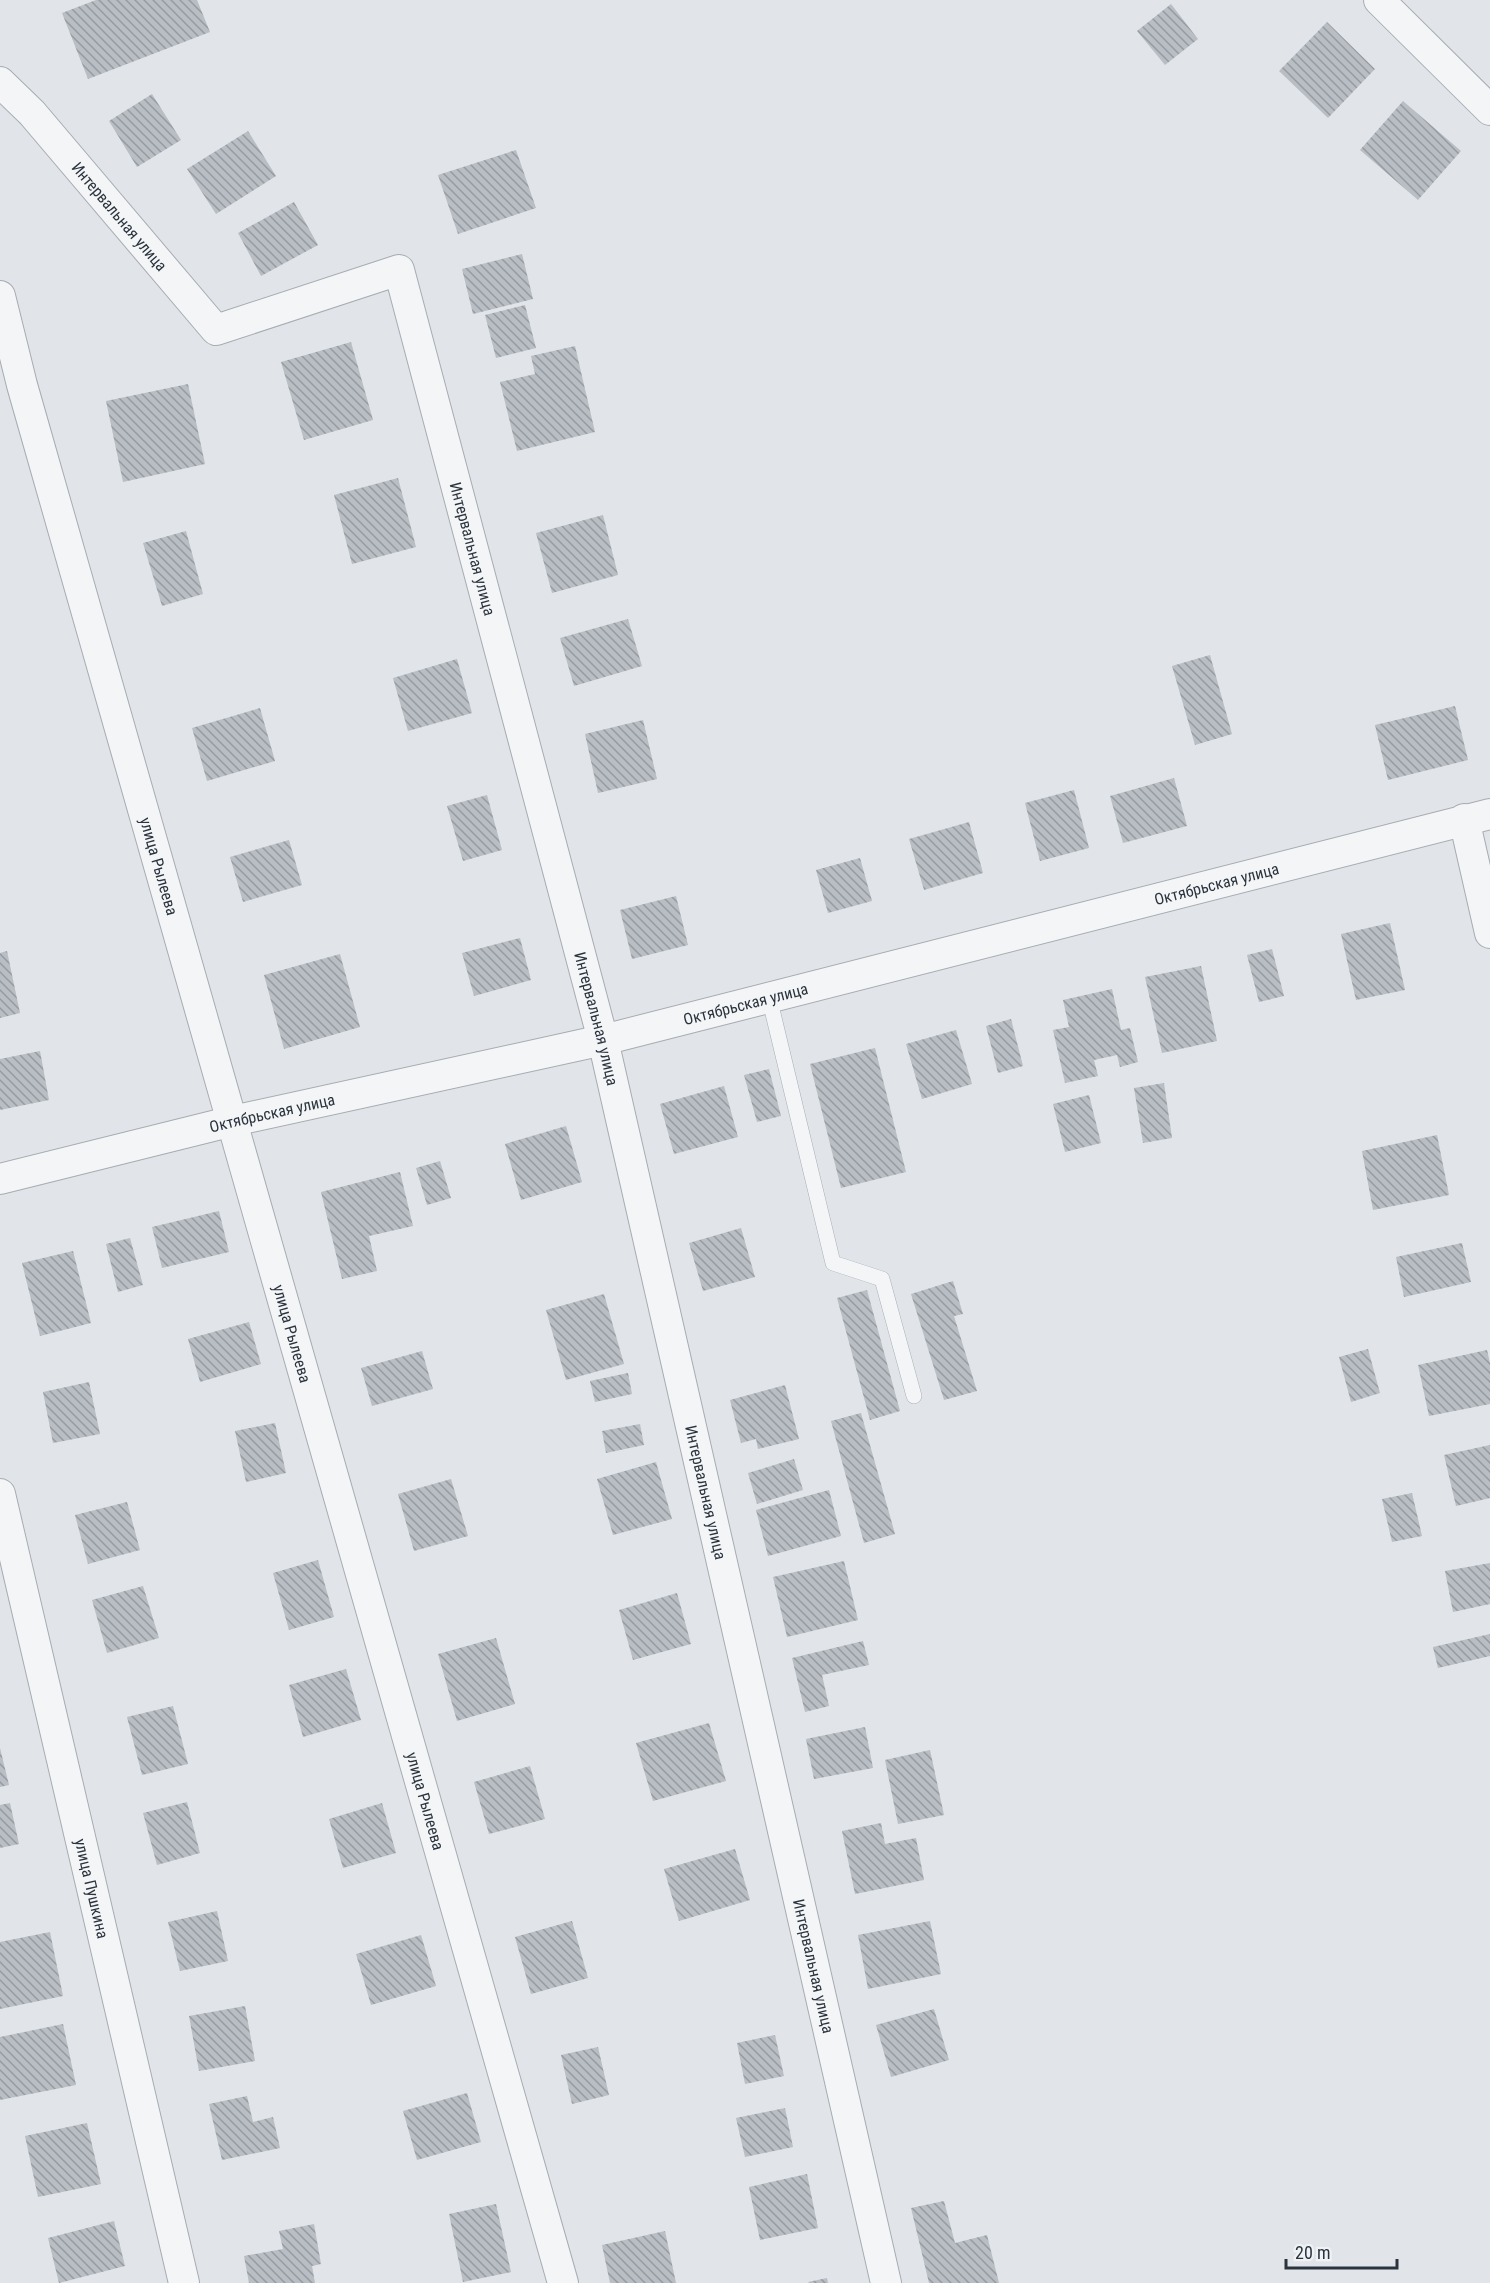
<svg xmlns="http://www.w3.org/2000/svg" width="1490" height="2283" viewBox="0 0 1490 2283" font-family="'Roboto Condensed',sans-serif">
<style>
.building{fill:url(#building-back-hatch)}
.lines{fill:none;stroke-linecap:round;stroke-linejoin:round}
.lane-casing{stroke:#a7acb2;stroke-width:16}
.street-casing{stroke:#a7acb2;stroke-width:32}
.lane{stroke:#f3f5f7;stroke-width:15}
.street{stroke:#f3f5f7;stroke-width:30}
.labels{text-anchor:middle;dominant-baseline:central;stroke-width:4.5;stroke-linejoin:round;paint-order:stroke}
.street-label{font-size:16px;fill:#2b343e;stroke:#f0f3f6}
</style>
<defs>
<pattern id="building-back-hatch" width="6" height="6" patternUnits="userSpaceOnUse" patternTransform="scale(1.5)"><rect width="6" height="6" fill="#b8bec4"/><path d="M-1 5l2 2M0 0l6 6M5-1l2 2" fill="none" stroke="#969ba1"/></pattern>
</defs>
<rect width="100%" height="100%" fill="#e1e4e8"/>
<path class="building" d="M96,0H197L210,32L88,79L62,13Z
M1171,4L1198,39L1165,65L1137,31Z
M1327,22L1375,69L1328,118L1279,71Z
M152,94L181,140L137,167L109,121Z
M1403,101L1461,151L1418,200L1360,150Z
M248,131L276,176L216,214L187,169Z
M516,150L536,208L458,234L438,175Z
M294,202L318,245L261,276L238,233Z
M522,254L533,299L473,314L462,269Z
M525,305L536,348L496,358L485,315Z
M351,342L373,420L304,440L281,362Z
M575,346L595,432L517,451L500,382L535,374L531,356Z
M188,384L205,464L123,482L106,401Z
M398,478L416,547L352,564L334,495Z
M603,515L618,575L552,593L536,533Z
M186,531L203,594L162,606L143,543Z
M628,619L642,666L574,686L560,638Z
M1210,655L1232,734L1195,745L1172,666Z
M457,659L472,713L408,731L393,678Z
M1455,706L1468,760L1388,780L1375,725Z
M260,708L275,761L207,781L192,728Z
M643,720L657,779L598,793L585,734Z
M1174,778L1187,826L1123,843L1110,796Z
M1074,790L1089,848L1040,861L1025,803Z
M487,795L502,850L463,861L447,806Z
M969,822L983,873L924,890L909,839Z
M289,840L302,885L243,902L230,857Z
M860,858L872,901L828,913L816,870Z
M676,896L688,945L632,959L620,910Z
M1390,923L1405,990L1356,1000L1341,934Z
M520,938L531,980L474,996L462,953Z
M1272,949L1284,996L1259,1002L1247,955Z
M7,951L20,1013L0,1018V953Z
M340,954L360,1027L284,1049L264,975Z
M1201,966L1217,1041L1162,1053L1145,977Z
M1112,989L1121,1030L1130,1028L1138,1062L1120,1067L1117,1055L1094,1060L1098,1076L1065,1083L1053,1030L1069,1027L1063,1000Z
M1011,1019L1023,1066L998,1073L986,1026Z
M956,1030L972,1084L922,1099L906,1044Z
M875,1048L906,1172L841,1188L810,1064Z
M40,1051L49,1100L0,1110V1059Z
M769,1069L781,1116L757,1122L744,1075Z
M1164,1083L1172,1138L1143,1143L1134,1088Z
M724,1086L738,1137L674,1154L660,1104Z
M1089,1095L1101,1143L1065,1152L1053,1104Z
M566,1126L582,1182L521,1200L505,1144Z
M1437,1135L1449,1195L1373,1210L1362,1151Z
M440,1161L451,1198L427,1205L416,1168Z
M400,1172L413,1226L369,1236L377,1271L342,1279L321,1192Z
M219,1211L229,1252L162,1268L152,1227Z
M741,1228L755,1277L703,1291L689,1243Z
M130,1238L143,1285L118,1292L106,1244Z
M1462,1243L1471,1282L1404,1297L1396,1257Z
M73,1251L91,1323L40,1336L22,1263Z
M953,1281L963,1314L954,1316L977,1391L944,1400L911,1294Z
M867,1290L900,1411L870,1420L837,1298Z
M604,1294L624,1364L566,1380L546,1310Z
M249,1322L261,1364L200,1382L188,1339Z
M1368,1349L1380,1393L1351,1402L1339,1357Z
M1487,1350L1490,1363V1404L1429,1416L1418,1365Z
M422,1351L433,1389L372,1406L361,1368Z
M628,1373L632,1394L595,1402L590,1381Z
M89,1382L100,1434L53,1443L43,1392Z
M785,1385L799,1439L758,1449L756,1439L741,1443L730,1400Z
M861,1413L895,1534L864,1543L831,1421Z
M275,1423L286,1473L246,1482L235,1431Z
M640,1424L644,1445L606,1453L602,1431Z
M1490,1445V1498L1456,1506L1444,1455Z
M794,1459L803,1490L757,1504L748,1473Z
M656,1462L672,1519L613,1535L597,1479Z
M451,1479L468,1536L414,1551L398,1494Z
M829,1490L841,1536L768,1556L756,1510Z
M1412,1493L1422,1536L1392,1542L1382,1499Z
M127,1502L140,1550L88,1564L75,1515Z
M318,1560L334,1617L289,1630L273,1573Z
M844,1561L858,1620L787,1637L773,1577Z
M1490,1563V1604L1453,1612L1445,1571Z
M143,1586L159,1638L107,1653L92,1600Z
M677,1593L691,1644L633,1660L619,1610Z
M1490,1634V1656L1438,1668L1433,1647Z
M496,1638L515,1704L457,1721L438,1654Z
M863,1641L869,1665L822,1675L829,1706L805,1712L792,1658Z
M346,1669L361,1720L303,1737L289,1685Z
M173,1706L188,1764L142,1775L127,1717Z
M709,1723L726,1781L653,1801L636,1743Z
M865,1727L873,1768L814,1779L806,1739Z
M0,1748L9,1785L0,1787Z
M930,1750L944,1815L898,1824L885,1760Z
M530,1766L545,1819L489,1834L474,1782Z
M187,1802L200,1853L157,1865L143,1813Z
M10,1803L19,1844L0,1848V1805Z
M382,1803L396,1853L343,1868L329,1819Z
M881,1823L885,1844L916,1838L924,1880L855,1894L842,1831Z
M735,1849L750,1900L679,1921L664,1869Z
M217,1911L228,1961L180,1971L168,1922Z
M572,1921L588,1978L531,1994L515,1937Z
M930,1921L941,1974L868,1989L858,1935Z
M50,1932L63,1996L0,2009V1942Z
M421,1935L436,1986L371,2005L356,1954Z
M245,2006L255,2061L199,2071L189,2016Z
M934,2009L949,2060L891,2077L876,2025Z
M63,2024L76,2085L0,2100V2037Z
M775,2035L784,2076L745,2084L737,2043Z
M598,2047L609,2095L572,2104L561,2055Z
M467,2093L481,2142L417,2160L403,2111Z
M247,2096L253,2122L273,2117L280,2148L222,2160L209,2104Z
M785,2108L793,2147L745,2157L736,2118Z
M87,2123L101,2184L38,2197L25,2136Z
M807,2174L818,2228L760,2240L749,2187Z
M944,2201L955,2243L987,2235L999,2283H929L911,2208Z
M496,2204L511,2272L463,2282L449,2214Z
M114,2221L125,2266L59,2283L48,2238Z
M314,2224L321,2264L312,2266L315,2283H249L244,2256L283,2249L279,2231Z
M665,2231L676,2283H610L602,2245Z
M827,2278L828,2283H809L808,2282Z"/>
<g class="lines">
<defs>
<path id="lane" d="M769,997L833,1263L882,1279L914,1396"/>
<g id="street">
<path d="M1379,0L1490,110"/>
<path id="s1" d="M0,82L32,113L216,330L399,270L603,1040L886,2283"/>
<path id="s2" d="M0,296L22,385L563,2283"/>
<path d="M1464,819L1490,933"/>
<path id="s3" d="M0,1179L233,1121L603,1040L1490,814"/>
<path id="s4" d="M0,1494L184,2283"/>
</g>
</defs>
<use href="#lane" class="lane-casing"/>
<use href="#street" class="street-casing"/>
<use href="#lane" class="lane"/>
<use href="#street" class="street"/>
</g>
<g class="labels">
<g class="street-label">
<text stroke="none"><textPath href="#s1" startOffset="180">Интервальная улица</textPath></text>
<text stroke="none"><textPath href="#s1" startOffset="810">Интервальная улица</textPath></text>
<text stroke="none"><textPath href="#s2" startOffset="592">улица Рылеева</textPath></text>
<text stroke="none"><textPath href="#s3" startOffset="1252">Октябрьская улица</textPath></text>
<text stroke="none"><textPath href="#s3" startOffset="766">Октябрьская улица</textPath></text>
<text stroke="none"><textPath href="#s1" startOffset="1296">Интервальная улица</textPath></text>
<text stroke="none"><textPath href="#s3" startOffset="280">Октябрьская улица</textPath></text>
<text stroke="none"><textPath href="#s2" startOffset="1078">улица Рылеева</textPath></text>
<text stroke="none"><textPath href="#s1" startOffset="1782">Интервальная улица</textPath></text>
<text stroke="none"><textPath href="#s2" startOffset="1564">улица Рылеева</textPath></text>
<text stroke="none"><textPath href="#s4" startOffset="405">улица Пушкина</textPath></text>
<text stroke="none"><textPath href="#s1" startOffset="2268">Интервальная улица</textPath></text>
</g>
</g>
<path d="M1286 2259v9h111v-9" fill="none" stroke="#2b343e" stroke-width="3"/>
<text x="1295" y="2259" font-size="18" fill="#2b343e" stroke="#f0f3f6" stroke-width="4.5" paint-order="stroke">20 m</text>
</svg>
